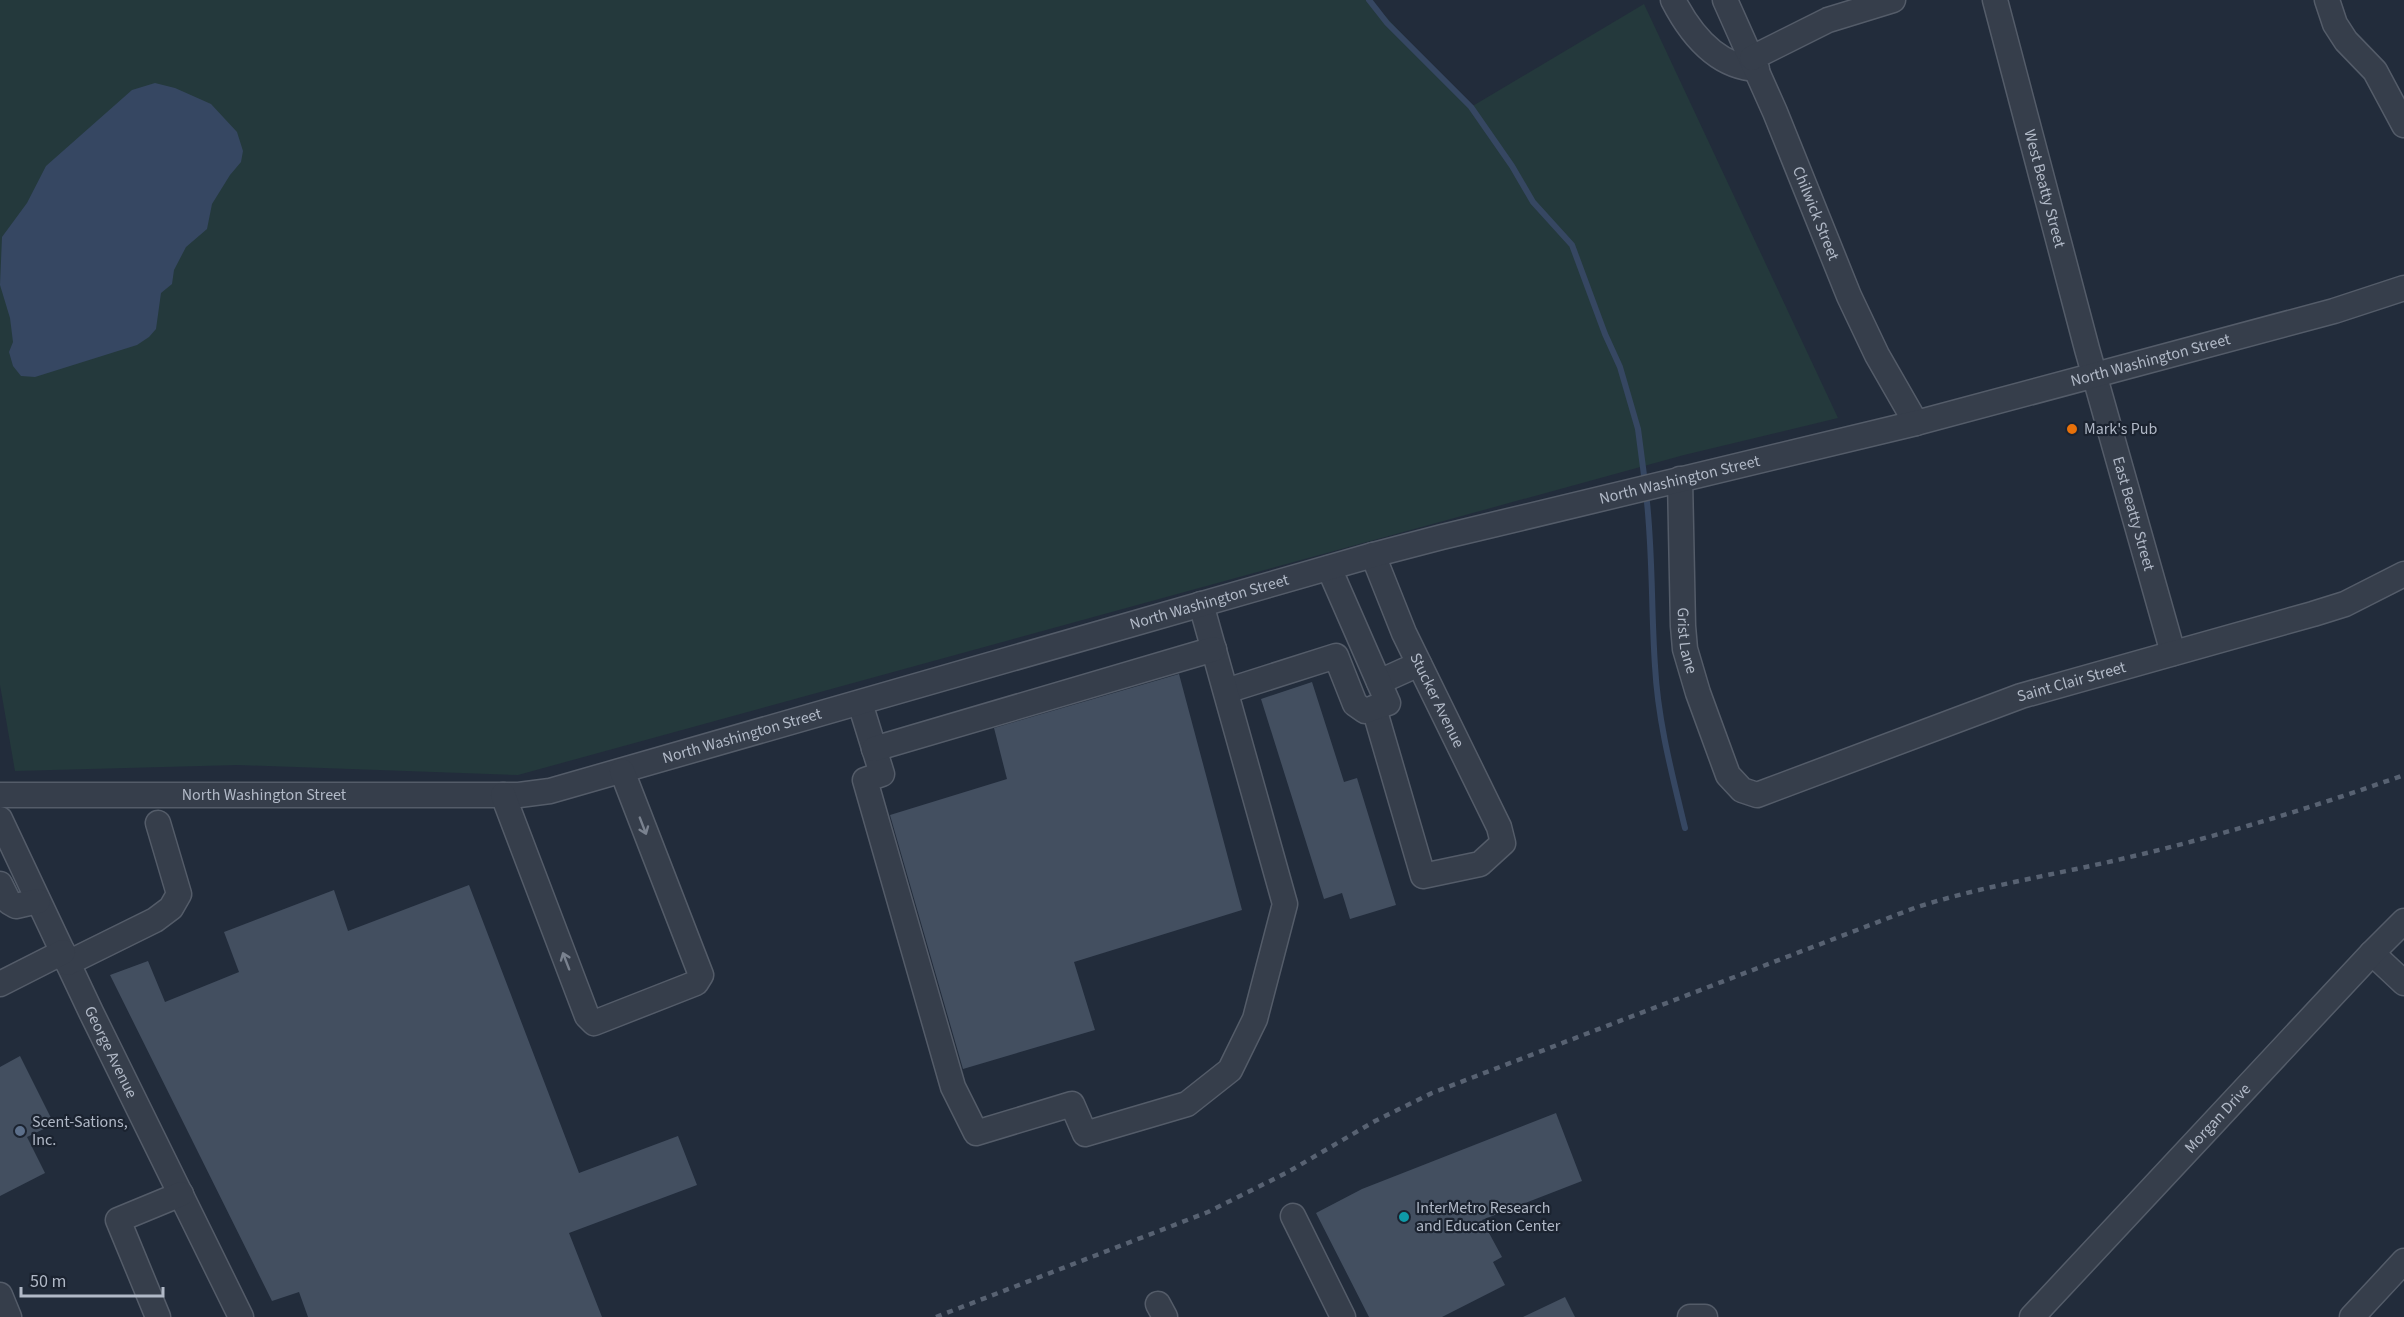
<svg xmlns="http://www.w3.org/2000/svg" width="2404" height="1317" viewBox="0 0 2404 1317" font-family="'Source Sans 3',sans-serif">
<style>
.green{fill:#24393c}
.water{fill:#364762}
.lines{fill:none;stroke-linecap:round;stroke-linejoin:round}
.stream{stroke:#364762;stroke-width:6}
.building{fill:#434f60}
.minor-casing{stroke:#545c69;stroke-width:27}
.minor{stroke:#363e4b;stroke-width:24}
.rail{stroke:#586272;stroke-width:4.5;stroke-dasharray:6 6;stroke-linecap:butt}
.oneway{stroke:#7a828f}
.food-dot{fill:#e8710a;stroke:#1b2330;stroke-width:2}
.service-dot{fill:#5c6f8a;stroke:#1b2330;stroke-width:2}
.culture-dot{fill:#0f9aa8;stroke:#1b2330;stroke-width:2}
.labels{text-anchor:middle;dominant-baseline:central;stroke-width:4.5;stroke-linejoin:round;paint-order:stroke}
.street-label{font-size:16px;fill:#b1b9c7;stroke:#1b2330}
.poi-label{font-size:16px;fill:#b1b9c7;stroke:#1b2330;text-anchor:start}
</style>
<rect width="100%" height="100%" fill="#222c3b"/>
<path class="green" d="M0,0H1370L1471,107L1644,4L1838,418L1684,455L518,775L238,765L15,771L0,685Z"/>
<path class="water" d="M155,83L175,88L211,104L237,132L243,151L241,162L230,175L212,204L207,229L186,247L174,270L172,284L161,293L156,329L149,337L137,345L35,377L21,376L13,366L9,352L13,342L10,318L0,285L2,237L27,203L46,166L132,90Z"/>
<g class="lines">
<path class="stream" d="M1369,0L1387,23L1471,107L1512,166L1533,202L1572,245L1605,334L1620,367L1638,429L1645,483
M1646,493C1653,551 1651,608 1655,666C1658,722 1672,774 1685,828"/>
</g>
<path class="building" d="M1179,674L1242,910L1074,962L1095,1030L963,1069L890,815L1007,779L994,728Z
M1312,682L1344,782L1357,778L1396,905L1350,919L1342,893L1324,899L1261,699Z
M469,885L579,1173L678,1136L697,1185L569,1233L602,1317H308L299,1292L272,1301L110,975L148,961L165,1002L239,972L224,932L334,890L348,931Z
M20,1056L54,1124L27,1137L45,1173L0,1196V1067Z
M1556,1113L1582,1181L1482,1220L1502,1257L1493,1262L1505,1285L1442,1317H1369L1316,1213L1362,1189Z
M1565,1297L1575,1317H1523Z"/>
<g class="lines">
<defs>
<g id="minor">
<path d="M1673,0C1690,33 1716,67 1757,69"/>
<path id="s1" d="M1725,0L1775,112L1849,296L1877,355L1916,423"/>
<path id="s2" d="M1995,0L2087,349L2173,653"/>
<path d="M2327,0L2335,24L2346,41L2375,71L2404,125"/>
<path d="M1752,58L1828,20L1893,0"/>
<path id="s3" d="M1680,479L1683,626L1685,649L1698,693L1728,775L1742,790L1757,795L2021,696L2313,614L2345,604L2404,574"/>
<path id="s4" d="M1373,555L1404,633L1499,827L1503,843L1480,864L1423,876L1374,708"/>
<path d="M1379,682L1419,664"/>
<path d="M1226,691L1336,656L1355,704L1365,711L1388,703L1329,568"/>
<path d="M860,703L882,774L865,780L953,1087L976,1133L1072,1104L1085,1134L1187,1104L1230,1070L1255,1019L1285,904L1201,604"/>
<path d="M874,749L1214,649"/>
<path id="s5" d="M0,795H519L550,791L1373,555L1442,537L1916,423L2334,311L2404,288"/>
<path d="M503,795L587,1016L594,1023L696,983L701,975L622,771"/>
<path id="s6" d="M0,819L91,1012L241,1317"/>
<path d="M0,884L9,902L16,906L38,901"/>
<path d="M2372,953L2404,983"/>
<path d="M68,963L155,920L171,908L179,894L158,823"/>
<path d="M0,984L63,952"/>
<path d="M1293,1216L1343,1317"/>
<path d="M0,1295L9,1317"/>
<path d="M1158,1304L1165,1317"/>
<path d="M158,1317L118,1220L181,1194"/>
<path d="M1690,1317H1705"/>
<path id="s7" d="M2032,1317L2372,953L2404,921"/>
<path d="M2352,1317L2404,1261"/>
</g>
</defs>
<use href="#minor" class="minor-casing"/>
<use href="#minor" class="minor"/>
<path class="rail" d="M936,1317L1208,1212L1288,1172L1375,1121L1432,1093L1917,907C1987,885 2059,874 2130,857C2223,835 2314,807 2404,775"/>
</g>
<defs><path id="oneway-shaft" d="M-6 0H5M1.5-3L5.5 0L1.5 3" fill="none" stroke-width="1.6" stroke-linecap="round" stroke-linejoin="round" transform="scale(1.5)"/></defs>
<g class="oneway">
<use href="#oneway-shaft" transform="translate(643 826) rotate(69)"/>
<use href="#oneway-shaft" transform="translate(566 961) rotate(-111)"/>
</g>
<circle class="food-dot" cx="2072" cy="429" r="6"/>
<circle class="service-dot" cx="20" cy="1131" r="6"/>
<circle class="culture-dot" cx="1404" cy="1217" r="6"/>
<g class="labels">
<g class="street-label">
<text stroke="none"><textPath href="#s2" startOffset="195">West Beatty Street</textPath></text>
<text stroke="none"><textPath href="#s1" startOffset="232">Chilwick Street</textPath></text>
<text stroke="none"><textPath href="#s5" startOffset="2208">North Washington Street</textPath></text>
<text stroke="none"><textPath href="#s5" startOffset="1722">North Washington Street</textPath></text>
<text stroke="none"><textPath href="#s2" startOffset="532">East Beatty Street</textPath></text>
<text stroke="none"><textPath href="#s5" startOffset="1236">North Washington Street</textPath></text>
<text stroke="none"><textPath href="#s3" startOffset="162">Grist Lane</textPath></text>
<text stroke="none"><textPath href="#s3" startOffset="674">Saint Clair Street</textPath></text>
<text stroke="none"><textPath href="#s4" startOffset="159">Stucker Avenue</textPath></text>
<text stroke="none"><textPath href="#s5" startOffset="750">North Washington Street</textPath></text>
<text stroke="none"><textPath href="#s5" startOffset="264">North Washington Street</textPath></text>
<text stroke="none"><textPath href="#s6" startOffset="258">George Avenue</textPath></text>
<text stroke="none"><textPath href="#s7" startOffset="272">Morgan Drive</textPath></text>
</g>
<g class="poi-label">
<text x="2084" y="429">Mark's Pub</text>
<text x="32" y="1122">Scent-Sations,<tspan x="32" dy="18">Inc.</tspan></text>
<text x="1416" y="1208">InterMetro Research<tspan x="1416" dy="18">and Education Center</tspan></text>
</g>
</g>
<path d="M21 1287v9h142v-9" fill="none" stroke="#b1b9c7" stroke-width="3"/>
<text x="30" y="1287" font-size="18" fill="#b1b9c7" stroke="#1b2330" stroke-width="4.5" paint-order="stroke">50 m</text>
</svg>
